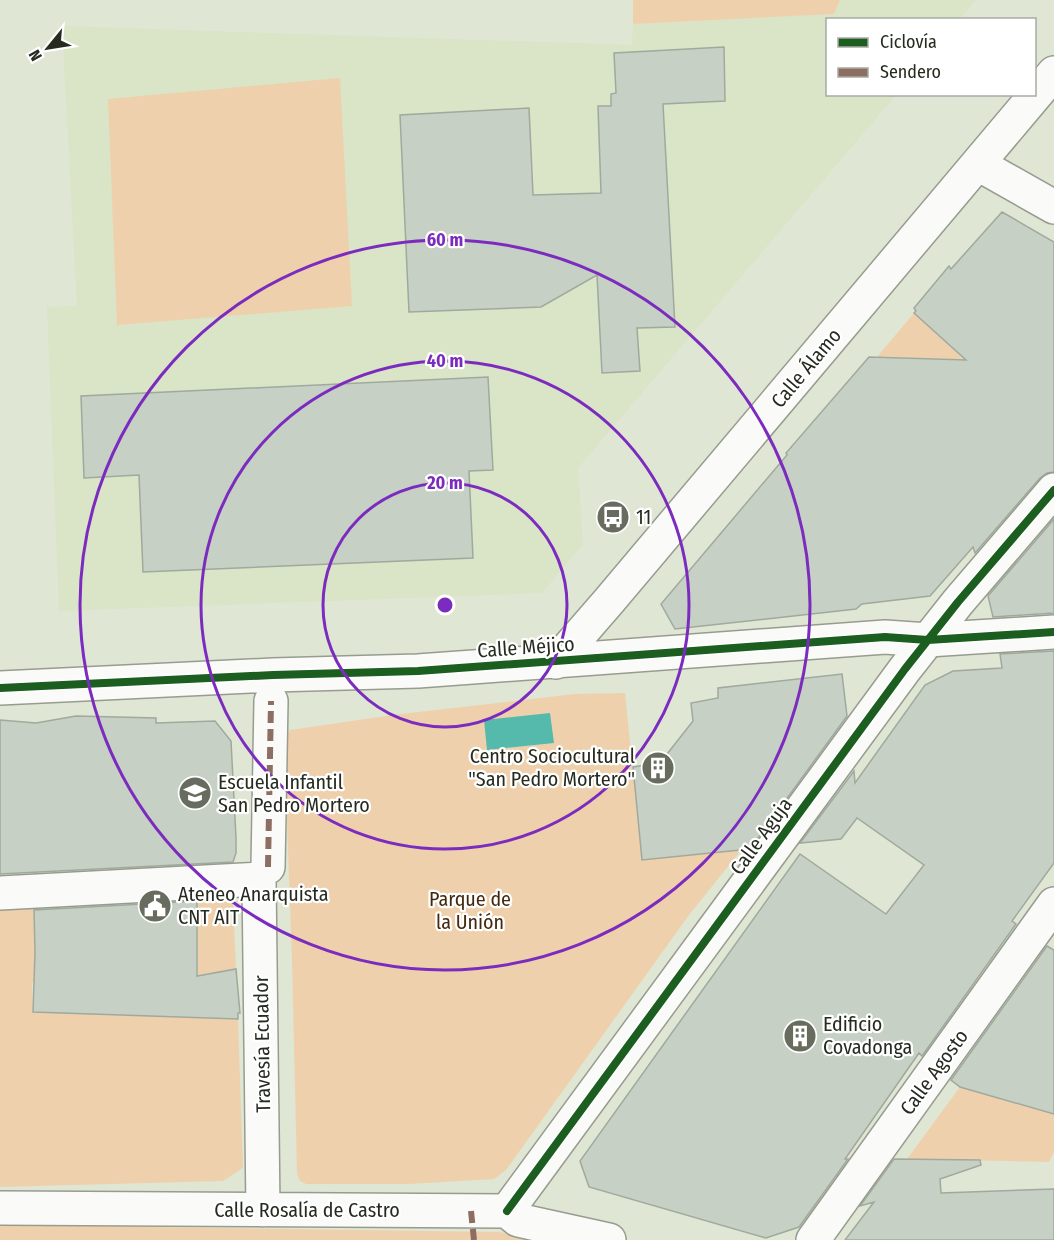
<svg xmlns="http://www.w3.org/2000/svg" width="1054" height="1240" viewBox="0 0 1054 1240" font-family="'Fira Sans Condensed',sans-serif">
<style>
.built{fill:#dae4c7}
.green{fill:#eed1ac}
.water{fill:#55baac}
.building{fill:#c7d0c4;stroke:#a0a99d;stroke-width:1.5}
.lines{fill:none;stroke-linecap:round;stroke-linejoin:round}
.street-casing{stroke:#979c8f;stroke-width:36}
.street{stroke:#fafbf9;stroke-width:33}
.quiet{stroke:#8d6e63;stroke-width:6;stroke-dasharray:12 6;stroke-linecap:butt}
.cycleway-casing{stroke:#fff;stroke-width:11}
.cycleway{stroke:#1b5e20;stroke-width:8}
.ring{fill:none;stroke:#7b2cbf;stroke-width:3}
.labels{text-anchor:middle;dominant-baseline:central;stroke-width:4.5;stroke-linejoin:round;paint-order:stroke}
.street-label{font-size:20px;fill:#262b1f;stroke:#fff}
.poi-label{font-size:20px;fill:#262b1f;stroke:#fff;text-anchor:start}
.park-label{font-size:20px;fill:#44290f;stroke:#fff}
.centre{fill:#7b2cbf;stroke:#fff;stroke-width:3}
.ring-label{font-size:18px;text-anchor:middle;font-weight:bold;fill:#7b2cbf;stroke:#fff;stroke-width:4.5;stroke-linejoin:round;paint-order:stroke}
</style>
<rect width="100%" height="100%" fill="#dfe6d4"/>
<path class="built" d="M840,0H976L960,19L828,20V94L896,95L578,468L583,544L542,593L59,611L47,307L77,306L62,26L632,45L633,24L834,14Z"/>
<path class="green" d="M633,0H840L834,14L633,24Z
M340,78L352,306L117,325L108,99Z
M914,313L986,379L877,357Z
M625,693L642,860L742,849L689,915L506,1170L494,1179L408,1184H306L300,1181L297,1174L292,960L284,740L290,730L393,715L574,694Z
M233,900L236,969L198,975L197,901Z
M37,909L34,982L32,983L33,1012L238,1019L243,1168L223,1181L0,1187V910Z
M960,1087L1054,1114V1152L1049,1162L907,1159Z
M0,1225L500,1232L536,1240H0Z"/>
<path class="water" d="M550,713L554,743L487,750L484,720Z"/>
<path class="building" d="M724,47L725,101L663,104L675,327L637,328L640,371L602,373L597,275L541,307L409,312L400,115L529,108L533,195L601,193L598,106H611V94L616,93L614,53Z
M1002,212L1054,242V472L1047,473L1040,478L975,553L973,547L930,596L862,604L856,609L675,629L661,604L787,455L786,453L869,357L966,360L914,313L916,311L914,308L949,266L951,269Z
M488,377L493,470L469,471L473,558L143,572L139,475L84,478L81,396Z
M1054,519V613L993,617L988,596Z
M1054,651V863L1012,921L1016,924L922,1056L919,1053L845,1159H848L799,1227L766,1238L589,1187L580,1161L800,854L886,914L924,865L857,818L841,839L800,843L854,771L855,783L925,685L953,671L1002,668L1000,654Z
M842,674L847,716L750,849L642,860L633,767L660,763L693,721L691,703L718,698V688Z
M76,716L156,718V723L215,721L231,741L236,838V853L233,862L0,874V720L36,723Z
M197,901V976L236,969L240,1013H238V1019L33,1012L35,952L34,910Z
M1047,946L1054,950V1114L960,1087L951,1080Z
M894,1159L980,1160L981,1165L940,1179L941,1193L1054,1189V1240H845L874,1202L860,1206Z"/>
<g class="lines">
<defs>
<path id="street" d="M978,164L1054,207
M556,662L609,601L1054,73
M0,688L273,675L418,671L885,637L928,640L1054,632
M268,867L271,701
M0,893L259,879L263,1210
M0,1208L507,1211L518,1220L609,1240
M507,1211L905,669L958,602L1054,490
M813,1240L1054,904"/>
</defs>
<use href="#street" class="street-casing"/>
<use href="#street" class="street"/>
<path class="quiet" d="M268,867L271,701
M471,1211L474,1240"/>
<defs>
<path id="cycleway" d="M0,688L273,675L418,671L885,637L928,640L1054,632
M507,1211L905,669L958,602L1054,490"/>
</defs>
<use href="#cycleway" class="cycleway-casing"/>
<use href="#cycleway" class="cycleway"/>
</g>
<g class="ring">
<circle cx="445" cy="605" r="122"/>
<circle cx="445" cy="605" r="244"/>
<circle cx="445" cy="605" r="365"/>
</g>
<defs>
<symbol id="bus-disc" viewBox="-11 -11 22 22"><circle r="9.5" fill="#676c5e" stroke="#fff"/><path d="M-5-6H5V4H4V6H2V4H-2V6H-4V4H-5ZM-3.5-4V0h7V-4ZM-3.5 1.2v1.5H-2V1.2ZM2 1.2v1.5H3.5V1.2Z" fill="#fff"/></symbol>
<symbol id="building-disc" viewBox="-11 -11 22 22"><circle r="9.5" fill="#676c5e" stroke="#fff"/><path d="M-4-6H4V6H1V3H-1V6H-4ZM-2.5-4.3h1.7v1.8h-1.7ZM.8-4.3h1.7v1.8H.8ZM-2.5-1h1.7V.8h-1.7ZM.8-1h1.7V.8H.8Z" fill="#fff"/></symbol>
<symbol id="school-disc" viewBox="-11 -11 22 22"><circle r="9.5" fill="#676c5e" stroke="#fff"/><path d="M0-5L7-2L0 1L-7-2ZM-4 1L0 2.5L4 1V4Q0 6-4 4Z" fill="#fff"/></symbol>
<symbol id="civic-disc" viewBox="-11 -11 22 22"><circle r="9.5" fill="#676c5e" stroke="#fff"/><path d="M-.6-6.5H3V-4.5H.6V-3L4-1V1h2V6H-6V1h2V-1L-.6-3ZM-1.2 2.5V6h2.4V2.5Z" fill="#fff"/></symbol>
</defs>
<g fill-rule="evenodd">
<use href="#bus-disc" x="594" y="498" width="38" height="38"/>
<use href="#building-disc" x="639" y="749" width="38" height="38"/>
<use href="#school-disc" x="176" y="774" width="38" height="38"/>
<use href="#civic-disc" x="136" y="887" width="38" height="38"/>
<use href="#building-disc" x="781" y="1017" width="38" height="38"/>
</g>
<g class="labels">
<g class="street-label">
<text transform="translate(806 368) rotate(-50)">Calle Álamo</text>
<text transform="translate(526 647) rotate(-4)">Calle Méjico</text>
<text transform="translate(761 836) rotate(-54)">Calle Aguja</text>
<text transform="translate(262 1044) rotate(-91)">Travesía Ecuador</text>
<text transform="translate(934 1072) rotate(-54)">Calle Agosto</text>
<text x="307" y="1210">Calle Rosalía de Castro</text>
</g>
<g class="poi-label">
<text x="636" y="517">11</text>
<text x="635" y="756" text-anchor="end">Centro Sociocultural<tspan x="635" dy="23">"San Pedro Mortero"</tspan></text>
<text x="218" y="782">Escuela Infantil<tspan x="218" dy="23">San Pedro Mortero</tspan></text>
<text x="178" y="894">Ateneo Anarquista<tspan x="178" dy="23">CNT AIT</tspan></text>
<text x="823" y="1024">Edificio<tspan x="823" dy="23">Covadonga</tspan></text>
</g>
<g class="park-label">
<text x="470" y="899">Parque de<tspan x="470" dy="23">la Unión</tspan></text>
</g>
</g>
<circle cx="445" cy="605" r="9" class="centre"/>
<g class="ring-label">
<text x="445" y="246">60 m</text>
<text x="445" y="367">40 m</text>
<text x="445" y="489">20 m</text>
</g>
<rect x="826" y="18" width="210" height="78" fill="#ffffff" stroke="#a8aaa5" stroke-width="1.5"/>
<rect x="838" y="38" width="30" height="9" fill="#1b5e20" stroke="#a8aaa5" stroke-width="1.5"/>
<text x="880" y="48" font-size="18" fill="#262b1f">Ciclovía</text>
<rect x="838" y="68" width="30" height="9" fill="#8d6e63" stroke="#a8aaa5" stroke-width="1.5"/>
<text x="880" y="78" font-size="18" fill="#262b1f">Sendero</text>
<g transform="translate(48 48) rotate(240)" stroke="#ffffff" stroke-width="4.5" paint-order="stroke">
<path d="M0-4.5L10 22L0 15L-10 22Z" fill="#262b1f"/>
<text y="-9" font-size="16" font-weight="bold" text-anchor="middle" fill="#262b1f">N</text>
</g>
</svg>
